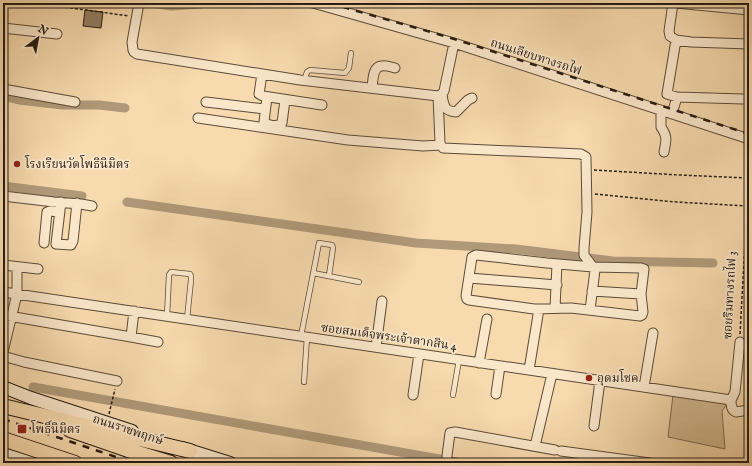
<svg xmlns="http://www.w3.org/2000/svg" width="752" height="466" viewBox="0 0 752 466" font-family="'IM FELL English','Noto Serif Thai',serif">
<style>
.green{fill:#d4ba93;stroke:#7e6a52}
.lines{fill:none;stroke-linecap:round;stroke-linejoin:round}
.canal{stroke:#b09979;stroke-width:9}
.building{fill:#937e63;stroke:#271b12}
.lane-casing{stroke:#5b4b39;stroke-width:6}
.street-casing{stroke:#5b4b39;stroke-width:11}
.secondary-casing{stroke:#271b12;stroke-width:14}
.primary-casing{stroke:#271b12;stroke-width:16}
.path{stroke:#271b12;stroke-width:1.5;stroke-dasharray:3 2;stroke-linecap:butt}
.lane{stroke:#fae7ca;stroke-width:4.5}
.street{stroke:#fae7ca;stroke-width:9}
.secondary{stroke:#fae7ca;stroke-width:12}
.primary{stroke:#f7daae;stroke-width:14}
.rail{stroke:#271b12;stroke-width:2.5;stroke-dasharray:7 7;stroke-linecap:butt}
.poi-dot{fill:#8f2418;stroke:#fae7ca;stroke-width:1.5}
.labels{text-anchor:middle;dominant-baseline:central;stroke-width:3.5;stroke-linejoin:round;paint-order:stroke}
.street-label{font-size:12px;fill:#271b12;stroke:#fae7ca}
.poi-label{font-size:12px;fill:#271b12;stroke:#fae7ca;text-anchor:start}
</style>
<rect width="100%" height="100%" fill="#f7daae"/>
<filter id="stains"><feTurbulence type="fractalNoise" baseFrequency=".005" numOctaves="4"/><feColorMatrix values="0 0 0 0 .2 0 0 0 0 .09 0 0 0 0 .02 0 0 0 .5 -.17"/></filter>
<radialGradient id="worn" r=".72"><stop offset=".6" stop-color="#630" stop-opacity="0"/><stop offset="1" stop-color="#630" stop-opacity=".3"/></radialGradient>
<path class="green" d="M673,395L728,403L722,411L725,449L668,437Z"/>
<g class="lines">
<path class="canal" d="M152,3L171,6L201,4
M3,96L19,100L63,105H99L125,108
M3,186L82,196
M127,202L416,243L516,249L613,261L713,263
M33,387L462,463"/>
</g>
<path class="building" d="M85,10L103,12L101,28L83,26Z"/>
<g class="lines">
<defs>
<path id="lane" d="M304,81L307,72L310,70L345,73L349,68L351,53
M313,273L359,282
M167,316L169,275L171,272L190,274L191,276V280L187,319
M301,336L319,243L332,245L333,248L329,276
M740,342H749
M304,382L307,337
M453,395L459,360"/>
<path id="street" d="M139,3L132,42L133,50L134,52L137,54L300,80L438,96L442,94
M313,3L454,43L749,139
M673,3L669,31L670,36L676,40L691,42L749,44
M676,3L749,10
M3,28L57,34
M262,74L259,94L263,96L322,105
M372,88C373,82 372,66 382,66C386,65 391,67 395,68
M3,89L75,102
M442,94L444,91L454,43
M442,95C444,106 444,111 456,112L468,100L472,98
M438,96L440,143L441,145
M267,97L264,122C268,126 277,127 282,123L285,100
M677,97L743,99
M206,102L265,109
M661,110V127C668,137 666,141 664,152
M672,114L677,97L670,95L667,94L676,40
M198,118L348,140L423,146L441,145L443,148L581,154L586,157L587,212L584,248V255L595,270L590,310
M3,196L54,202L81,204L92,206
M61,202L56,244L71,245L73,241L77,203
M44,243L47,212L50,211L59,212
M476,255L547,263L593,267L641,268L644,269L641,294L643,312L642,315L640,316L571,308L534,309L469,300L467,299L466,296L472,257Z
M3,265L38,269
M469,278L557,285
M592,291L641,294
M3,292L731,400C731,405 731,410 736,412L749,410
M555,308L557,264
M3,315L131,337L158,342
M131,337L134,311
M376,347L382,301
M3,352L17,294V267
M3,356L24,362L117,381
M479,363L487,319
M529,370L538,315L539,309
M644,387L653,333
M496,394L500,366
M413,395L419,354
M731,400L735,392L740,342
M594,426L600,381
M535,446L552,374
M561,451L650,463
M447,456L450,433L455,432L555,450"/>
<path id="secondary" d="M3,387L31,398L132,431
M182,448L230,463
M3,454L31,463"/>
<path id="primary" d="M3,406L190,451
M70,430L128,450L171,463
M3,439L75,463"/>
</defs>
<use href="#lane" class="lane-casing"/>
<use href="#street" class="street-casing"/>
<use href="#secondary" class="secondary-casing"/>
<use href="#primary" class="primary-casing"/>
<path class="path" d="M64,3V7L129,16
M594,170L679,175L748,178
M595,194L676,202L747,206
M740,334L746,225L747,189L749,167
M109,414L115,389"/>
<use href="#lane" class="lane"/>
<use href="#street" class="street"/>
<use href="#secondary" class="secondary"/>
<use href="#primary" class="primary"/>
<path class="rail" d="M329,3L448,37L749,134
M3,419L134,463"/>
</g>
<g class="poi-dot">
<circle cx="17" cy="164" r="4"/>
<circle cx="589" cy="378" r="4"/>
<rect x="17" y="424" width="10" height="10" rx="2"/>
</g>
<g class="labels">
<g class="street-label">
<text transform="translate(536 57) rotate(18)">ถนนเลียบทางรถไฟ</text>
<text transform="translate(730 295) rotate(-87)">ซอยริมทางรถไฟ 3</text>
<text transform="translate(389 337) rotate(8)">ซอยสมเด็จพระเจ้าตากสิน 4</text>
<text transform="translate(128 430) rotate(18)">ถนนราชพฤกษ์</text>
</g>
<g class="poi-label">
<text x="25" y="164">โรงเรียนวัดโพธินิมิตร</text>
<text x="597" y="378">อุดมโชค</text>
<text x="31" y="429">โพธิ์นิมิตร</text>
</g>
</g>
<rect width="752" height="466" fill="none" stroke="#f7daae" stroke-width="16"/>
<rect x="4" y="4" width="744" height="458" fill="none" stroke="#271b12" stroke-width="2"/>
<rect x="8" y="8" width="736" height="450" fill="none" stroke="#271b12"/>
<g transform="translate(38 38) rotate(32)" stroke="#fae7ca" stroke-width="3" paint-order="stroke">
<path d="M0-3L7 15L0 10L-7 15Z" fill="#271b12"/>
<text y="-6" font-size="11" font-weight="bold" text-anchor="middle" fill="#271b12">N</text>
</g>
<rect width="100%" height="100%" filter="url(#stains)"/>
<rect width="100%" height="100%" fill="url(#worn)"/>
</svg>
